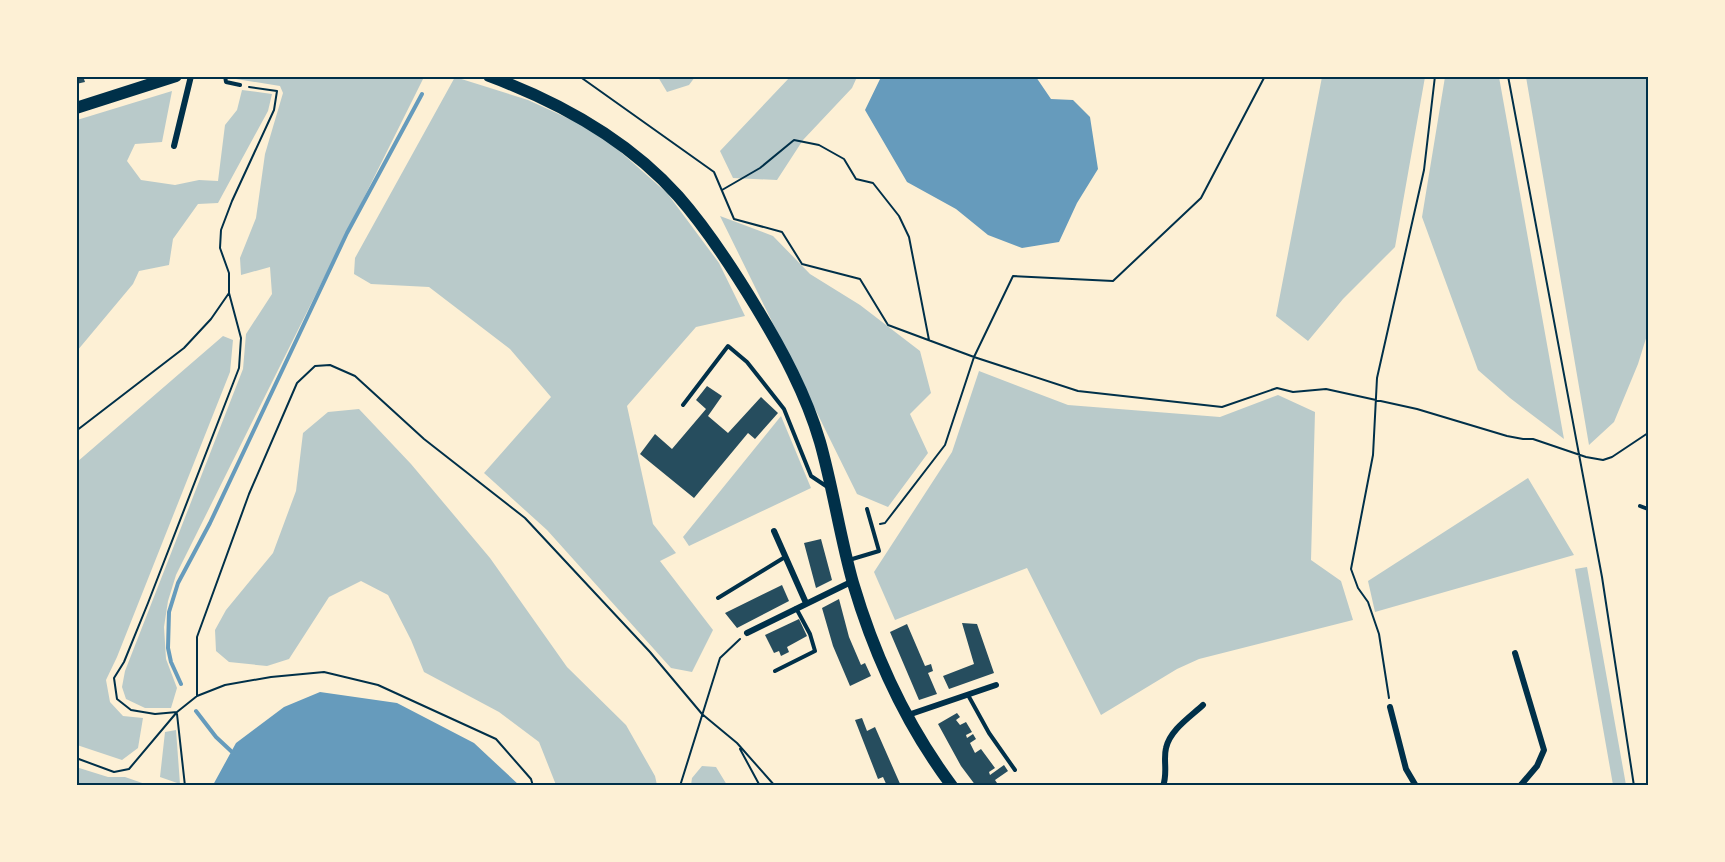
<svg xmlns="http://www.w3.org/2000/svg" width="1725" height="862" viewBox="0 0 1725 862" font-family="'Work Sans',sans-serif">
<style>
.green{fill:#b9caca}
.water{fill:#669bbc}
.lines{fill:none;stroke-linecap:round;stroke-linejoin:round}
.stream{stroke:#669bbc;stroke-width:4}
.building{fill:#264d5e}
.path{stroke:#003049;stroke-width:2}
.service{stroke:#003049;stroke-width:4}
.minor{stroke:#003049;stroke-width:6}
.primary{stroke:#003049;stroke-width:12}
.neatline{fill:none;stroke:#003049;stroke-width:2}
</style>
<rect width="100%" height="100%" fill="#fdf0d5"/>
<path class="green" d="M235,77H424L176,575L168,601L164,627L166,659L177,688L171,708H145L126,699L122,687L125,671L243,369L246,334L272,294L270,267L241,275L240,258L256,218L265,154L283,93L280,86L236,79Z
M455,77L528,100L598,132L667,193L719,263L745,316L696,327L627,406L653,524L676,553L660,561L713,630L692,672L671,668L547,530L484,473L551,397L510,349L429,287L371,284L354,274L355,258Z
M658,77H695L689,85L667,92Z
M790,77H857L852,88L803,140L777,180L733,178L720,151Z
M1322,77H1425L1395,247L1343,299L1308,341L1276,316Z
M1445,77H1499L1564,439L1510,398L1478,370L1422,217Z
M1526,77H1648V332L1638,364L1614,422L1589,445Z
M242,90L272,94L268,111L218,203L198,204L173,239L169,265L139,271L133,284L77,351V120L172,91L162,142L135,144L127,161L141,180L175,185L199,180L218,181L225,125L237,110Z
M720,216L773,236L810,274L860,305L920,351L931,393L910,414L928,453L888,507L857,494Z
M223,336L233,340L230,372L117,657L106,680L110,702L123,716L143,718L138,748L122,760L77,745V462Z
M979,371L1068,405L1220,417L1278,395L1315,412L1311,560L1341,581L1353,620L1199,659L1177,669L1101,715L1027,568L895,620L874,572L952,452Z
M359,409L411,464L490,558L567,667L626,725L655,776L657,785H556L539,742L499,712L424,672L411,640L388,595L361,581L329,597L289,659L267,666L229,662L216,651L215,630L226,610L273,553L296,491L303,433L328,412Z
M781,416L811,488L689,546L683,537Z
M1528,478L1574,555L1375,612L1368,581Z
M1587,567L1626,785H1613L1575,569Z
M176,730L180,784L160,777L165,732Z
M702,766L716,767L727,785H691L692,778Z
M76,767L108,777H125L148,785H77Z"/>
<path class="water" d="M881,77H1036L1051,99L1073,100L1090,117L1098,169L1077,203L1059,242L1022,248L988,235L956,209L907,182L865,110Z
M320,692L397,703L474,743L519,785H213L236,743L284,707Z"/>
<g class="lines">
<path class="stream" d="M181,684L171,662L168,648L169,612L178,583L210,523L347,233L422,94
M196,711L216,737L231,751"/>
</g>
<path class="building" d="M76,76H83L85,82L76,84Z
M707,386L722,396L708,416L728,433L761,397L778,413L755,439L748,433L694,498L640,454L655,434L672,449L706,409L696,400Z
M821,539L832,580L816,588L804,543Z
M782,585L789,601L737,628L725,613Z
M839,599L849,637L861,665L865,663L871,676L850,686L833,646L822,608Z
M799,619L807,636L787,647L789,652L781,656L779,651L774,653L765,635Z
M962,623L977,624L994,673L949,689L943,676L974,664Z
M907,624L925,666L931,664L933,671L928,673L937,694L919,700L890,632Z
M957,713L960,717L956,720L960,725L966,722L972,732L966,735L967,738L973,734L976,739L970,743L975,753L981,749L995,768L989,772L990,775L1004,765L1008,771L995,780L999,786H976L961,766L938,724Z
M862,718L867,731L875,727L901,786H887L883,777L878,779L855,720Z"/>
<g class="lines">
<path class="path" d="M579,76L714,172L734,219L782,232L802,264L860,279L888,325L974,357L1078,391L1222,407L1277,388L1293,392L1326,389L1417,409L1507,436L1523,439H1533L1586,457L1603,460L1612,457L1648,433
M1508,76L1602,577L1634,786
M722,190L760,168L794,140L819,145L844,159L856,179L873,183L899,216L909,237L929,340
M229,293L241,338L239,368L148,603L124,662L114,678L117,699L131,710L155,714L177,712L197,696L225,685L271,677L324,672L378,685L496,739L531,779L533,786
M76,431L184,348L211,319L229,293V273L220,248L221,230L232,201L274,110L277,91L249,87
M880,524L885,523L945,445L974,357L1013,276L1113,281L1201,198L1265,76
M197,696V637L249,494L297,383L315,366L330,365L355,376L424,439L525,518L650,652L702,714L737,743L775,786
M1389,698L1379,634L1368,602L1358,588L1351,569L1373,455L1377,378L1424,170L1435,76
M177,714L185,786
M740,749L760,786
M76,758L114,772L129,769L177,712
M680,786L720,658L740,639"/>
<path class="service" d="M225,76L226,82L240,85
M683,405L728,346L747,362L784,409L811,476L826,486
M1640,506L1648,509
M849,560L879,551L867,509
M718,598L785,557
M775,671L815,651L810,634L796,608
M968,695L989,733L1015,770"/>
<path class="minor" d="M174,146L191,76
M774,531L806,603
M747,633L853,581
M1515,653L1544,750L1537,766L1520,786
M1390,707L1406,769L1416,786
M908,715L996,685
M1163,786C1168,773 1163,760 1166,748C1170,730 1190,717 1203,705"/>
<path class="primary" d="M489,76C559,102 628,140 678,196C708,230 733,269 756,307C782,350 806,394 820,442C833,488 840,537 853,583C874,654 907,726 952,786
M76,108L176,76"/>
</g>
<rect width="1725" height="862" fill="none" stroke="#fdf0d5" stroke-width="156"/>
<rect x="78" y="78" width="1569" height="706" class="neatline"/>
</svg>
